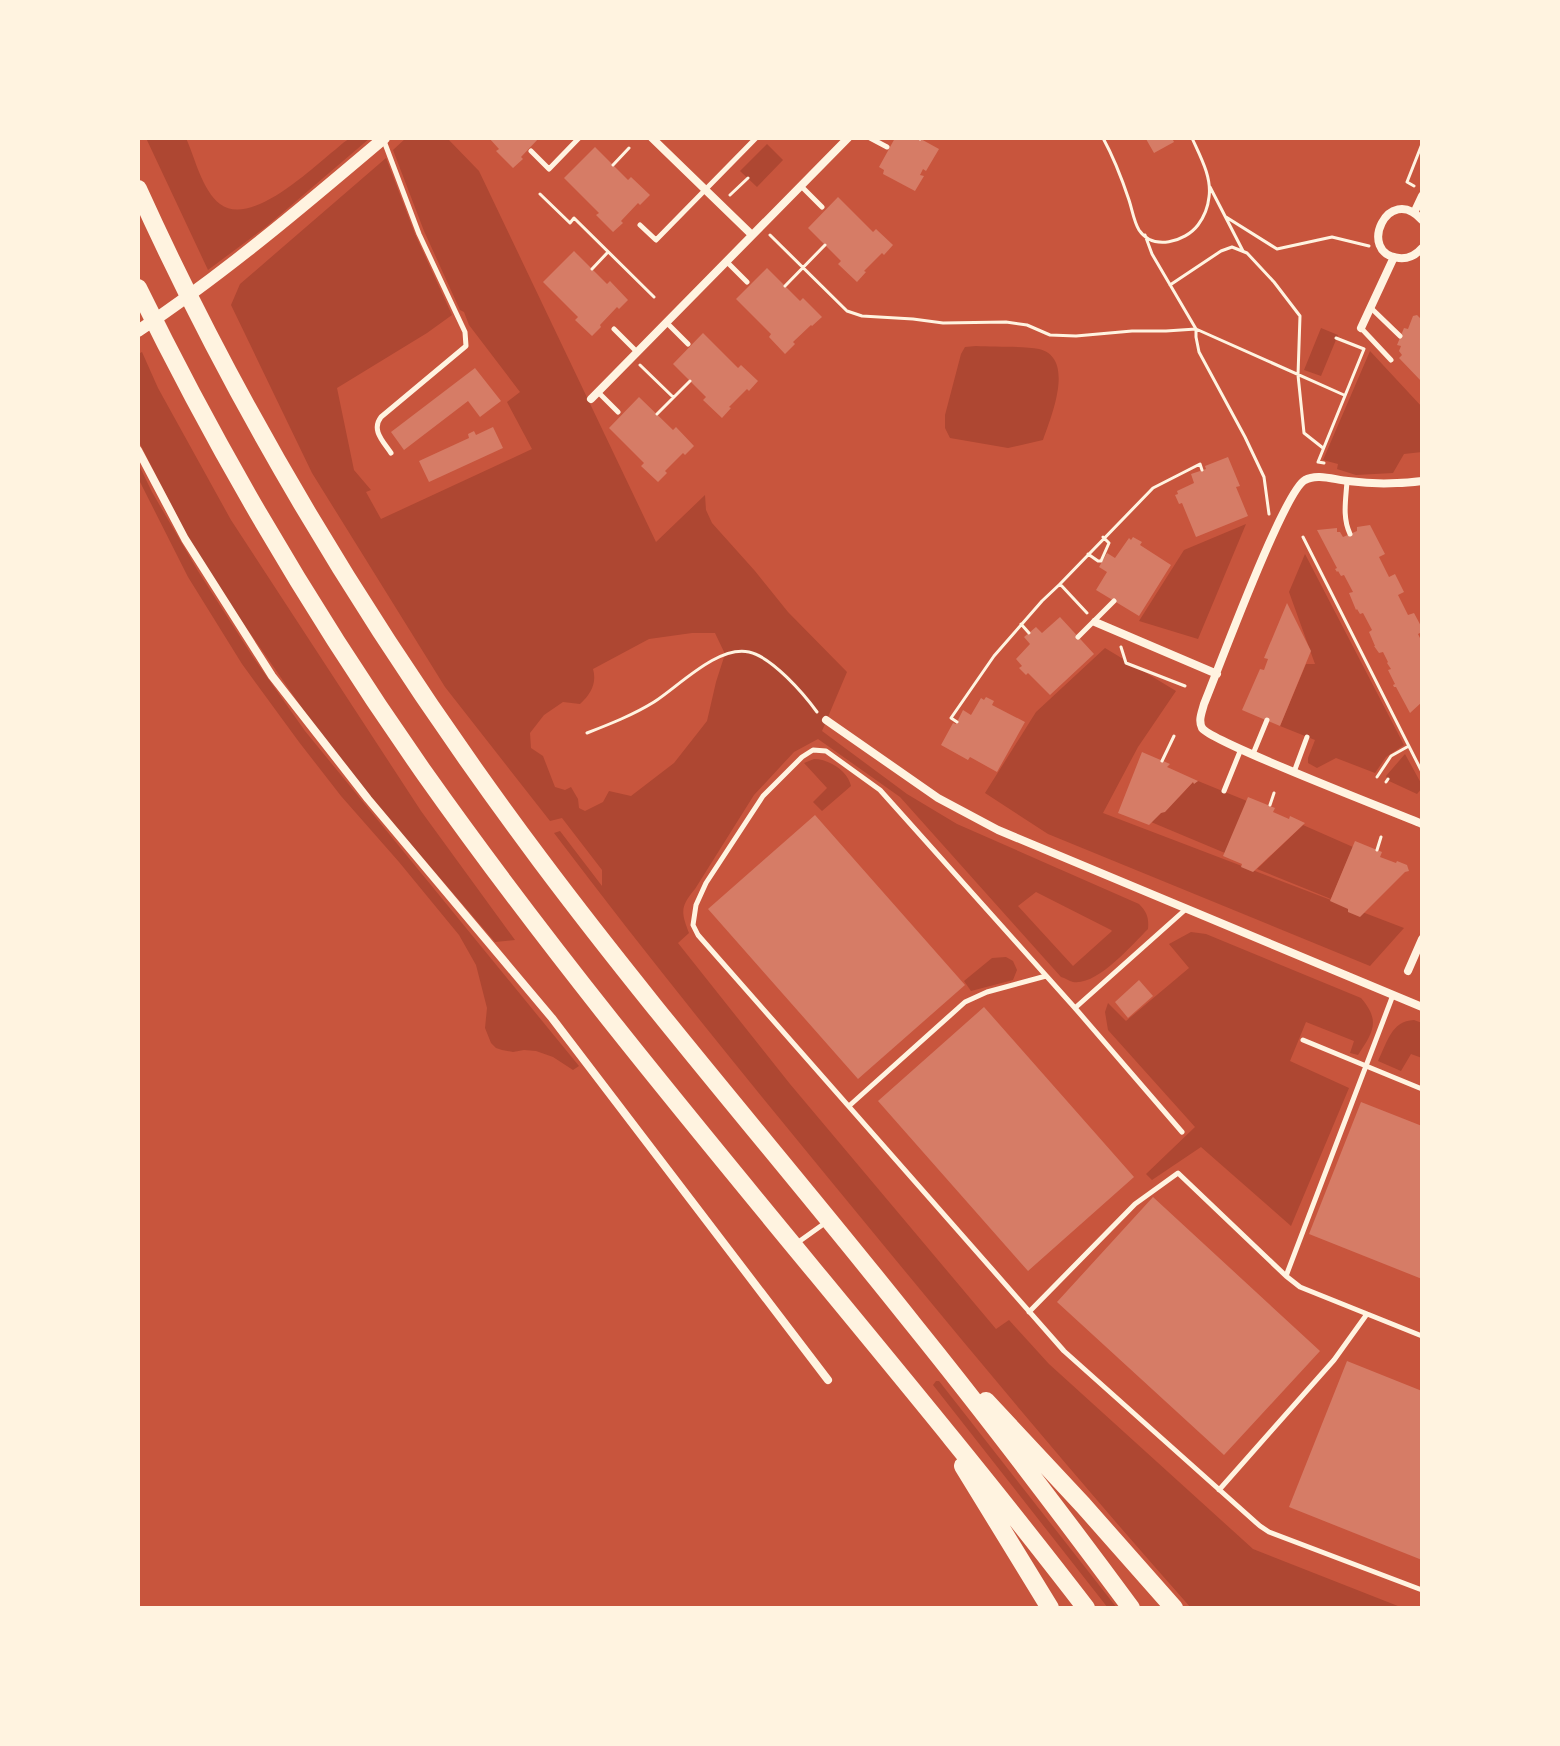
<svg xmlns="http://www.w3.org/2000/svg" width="1560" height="1746" viewBox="0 0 1560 1746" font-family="Bitter,serif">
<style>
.green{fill:#ae4732;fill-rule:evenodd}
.building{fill:#d67c66}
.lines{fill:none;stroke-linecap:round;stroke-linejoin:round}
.path{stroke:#fff3e0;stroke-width:3}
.service{stroke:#fff3e0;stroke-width:5}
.minor{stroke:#fff3e0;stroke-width:8}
.tertiary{stroke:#fff3e0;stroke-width:12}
.motorway{stroke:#fff3e0;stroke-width:18}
</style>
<rect width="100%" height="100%" fill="#c8553d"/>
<path class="green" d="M146,138H186C195,158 202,190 220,204C250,227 308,172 331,153C337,149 345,140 351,138C356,136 365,138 370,138L267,226L208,270Z
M406,138H447L479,171L656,542L705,495L706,510L712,523L755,571L788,612L847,672L822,731L907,794L957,824L1139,904C1147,912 1149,918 1148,929C1132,945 1097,986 1073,982C1069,981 1065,978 1061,977L900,797L818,739L794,752L754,795L695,889C680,907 681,912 689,933L678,943L790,1084L996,1329L1009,1320L1049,1364L1253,1549L1403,1608H1191C1088,1492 989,1373 890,1253C776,1115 662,976 554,833L560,831L602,886V870L562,818L550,821L445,687L312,473L231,305L240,284L386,158L415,234L452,315L427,333L337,388L354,470L371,490L366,492L381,519L532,449L507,402L520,392L469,325L464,312L460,310L424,231L393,150ZM692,633H715L725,654L716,682L707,721L674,763L631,796L609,791L603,802L585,811L579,808L578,799L571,787L565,790L555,787L543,756L531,748L530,733L544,715L563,702L580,704C591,694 597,683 593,669L649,639ZM1036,892L1111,930L1112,931L1073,966L1018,906Z
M767,144L783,160L757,187L740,171Z
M1321,328L1338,335L1321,376L1304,370Z
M976,346C993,347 1023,346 1039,349C1076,358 1051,417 1043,440L1008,448L950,438L945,428V415L961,354L965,347Z
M1370,351L1422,407V452L1404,454L1393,473L1356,475L1337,469L1338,464L1323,460Z
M142,352L158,388L231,520L421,811L515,940L495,942L367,793L318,731L225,597L190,541L138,440V354Z
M138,463L152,492L198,571L253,657L305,731L579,1066L573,1070L553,1057L536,1051L524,1050L513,1052L502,1050L496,1048L491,1043L485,1028L487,1008L476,965L459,935L399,862L341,796L299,742L242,664L188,577L138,478Z
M1246,524L1198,639L1139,621L1184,550Z
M1305,554L1404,745L1386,757L1375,773L1336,758L1317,768L1308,763V758L1315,740L1280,726L1306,664H1315L1289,592Z
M1105,648L1176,691L1138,747L1103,813L1404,928L1370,966L1048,834L985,793L1036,712Z
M1405,754L1422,785V788L1417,794L1389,781L1386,776Z
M814,759C829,759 848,771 851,786L822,811L813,802L827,788L804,763Z
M1198,781L1247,801L1225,853L1151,822L1178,797H1179L1193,782L1194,783Z
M1303,825L1353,847L1331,899L1257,869Z
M1191,932L1206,934L1361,998C1381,1021 1373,1032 1358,1055L1350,1053L1354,1041L1306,1022L1290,1061L1349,1088L1291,1226L1201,1147L1152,1180L1146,1174L1195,1127L1108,1030L1105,1012L1108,1003L1126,1021L1189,968L1169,944Z
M1006,957L1013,961L1017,970L1013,980L971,991L964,981L992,958Z
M1414,1020L1422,1023V1058L1411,1054L1401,1071L1378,1061C1387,1043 1391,1021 1414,1020Z
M936,1381H939L1117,1608H1108L933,1385Z"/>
<path class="building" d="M489,138H539L521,157L523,159L513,168L496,151L499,149Z
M895,138H919L939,149L926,171L923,169L920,175L924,176L915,191L883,174L884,170L879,167Z
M1147,138H1172L1174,142L1154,153L1146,139Z
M595,147L628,180L631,177L650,195L640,205L638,203L621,221L623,223L613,232L596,215L599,213L564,178Z
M838,197L873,232L876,229L893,245L884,255L882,253L864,271L866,272L857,282L838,264L841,261L808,228Z
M574,251L607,284L610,281L628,300L619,309L617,307L600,325L601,327L592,336L575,320L578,317L543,282Z
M767,268L800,301L803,298L822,317L812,326L811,325L793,342L795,344L785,354L769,337L771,334L736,299Z
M1417,315L1422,320V382L1399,358L1402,355L1399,351L1401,346L1397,345L1404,328L1408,329L1413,316Z
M703,333L738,368L741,365L758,381L749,391L747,389L729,407L731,408L722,418L703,400L706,397L673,364Z
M475,368L501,401L480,417L468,401L404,450L391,432Z
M639,397L673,430L676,427L694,446L685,455L683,453L665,471L667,473L658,482L641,466L644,463L609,428Z
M493,427L503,448L429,482L419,461L469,438L468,434L474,431L476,435Z
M1228,457L1240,486L1236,487L1248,516L1196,537L1182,503L1179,504L1175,495L1178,494L1177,491L1194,483L1191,474L1206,469L1205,466Z
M1370,525L1385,554L1379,557L1389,577L1395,574L1404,592L1398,595L1408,615L1414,613L1422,628V632L1418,634L1422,642V696L1420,698L1422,702L1410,713L1396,687H1394L1393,685L1395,684L1388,670L1391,669L1387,663L1388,662L1383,652L1379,653L1374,646H1375L1369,632L1372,630L1363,613L1360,614L1357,609L1356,610L1349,593L1353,592L1344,575L1341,576L1338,571L1337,572L1335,569L1337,568L1317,530L1337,528V532H1340L1343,537L1357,531V527Z
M1133,537L1142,542L1140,545L1171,565L1139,616L1096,590L1107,572L1099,567L1107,553L1115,558L1129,538L1131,540Z
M1287,603L1311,651L1280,726L1242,710L1260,669L1264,670L1268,659L1264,658Z
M1060,617L1094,654L1050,695L1028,673L1026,675L1019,668L1022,666L1016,659L1030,644L1024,637L1036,627L1042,633Z
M986,697L994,701L992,705L1025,722L997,772L970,757L968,760L941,745L953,723L956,724L963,710L971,715L981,698L984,700Z
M1142,752L1170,764L1167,767L1198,781L1194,784L1193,782L1165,812L1161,813L1149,825L1118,813Z
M1248,797L1275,808L1273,812L1289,819L1290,816L1305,823L1253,872L1241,867L1242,864L1223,856Z
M815,815L965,985L858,1079L708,909Z
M1355,841L1382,852L1380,857L1396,863L1397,861L1407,865L1409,871L1405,872L1360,917L1348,912V909L1330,901Z
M1139,980L1153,996L1128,1018L1115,1002Z
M984,1007L1134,1177L1028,1271L878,1101Z
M1361,1102L1422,1126V1279L1309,1234Z
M1153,1197L1320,1351L1224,1455L1057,1302Z
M1347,1361L1422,1391V1560L1289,1507Z"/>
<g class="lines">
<path class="path" d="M1103,138C1114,158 1122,179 1129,200C1132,209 1134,222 1139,230C1153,251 1185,242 1198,225C1204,217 1208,207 1209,197C1212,177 1200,156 1192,138
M920,139L921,138
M613,165L629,148
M1414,186L1407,182L1422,144
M1210,187L1243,251
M540,194L570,223L574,218L654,297
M730,195L748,178
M1226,217L1277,249L1332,237L1369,246
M770,235L847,311L862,316L913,319L943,323L1006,322L1027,325L1050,335L1076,336L1132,331H1166L1196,329V337L1199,352L1245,437L1264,477L1269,514
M1145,235L1152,254L1196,329L1344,395
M592,269L608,252
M1170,285L1221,251L1232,247L1247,253L1274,282L1300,316L1298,375L1304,433L1323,448
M785,286L825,245
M1336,338L1364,349
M640,365L673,397
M657,414L690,381
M1324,463L1318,462L1364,349
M1303,537L1422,772
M1088,554L1098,561H1101
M1101,561L1109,543L1103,537
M1087,613L1060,584L1153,488L1200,464L1202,470
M1021,624L1029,633
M1121,647L1126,663L1185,686
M957,722L951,718L994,656L1042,601L1060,584
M587,733C610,724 633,715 654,702C679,686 718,645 749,652C772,657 804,694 817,712
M1162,761L1174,736
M1377,777L1391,756L1407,747
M1386,782L1388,779
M1270,805L1274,793
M1377,850L1381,837"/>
<path class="service" d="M870,138L887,147
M384,141L419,234L465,332L466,346L381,417C371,430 383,441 391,453
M531,151L549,169L579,138
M801,186L822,207
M640,225L656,240L756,138
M727,262L747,282
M1371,308L1400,336
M667,323L688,344
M1361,328L1391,360
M614,329L637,352
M598,392L618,412
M1347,481C1346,499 1342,517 1350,534
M1078,637L1114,601
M1253,754L1267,720
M1294,772L1307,737
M1224,791L1241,749
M1186,909L1075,1008L880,790L826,751L813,750L802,757L763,796L706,883L696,905L693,925L698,935L1064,1351L1260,1526L1269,1532L1422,1590
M1075,1008L1182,1132
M1303,1040L1422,1089
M849,1106L965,1002L987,992L1046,976
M797,1243L825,1223
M1286,1276L1393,995
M1029,1312L1135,1204L1178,1173L1286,1276L1300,1287L1422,1336
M1219,1490L1334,1360L1367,1314"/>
<path class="minor" d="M652,138L752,235
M1414,213L1422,196
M1422,220C1388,182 1356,254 1399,258C1409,259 1416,255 1422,248
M1361,328L1394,257
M591,399L848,138
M138,450L185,539L272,676L368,799L552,1018L828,1380
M1422,481C1414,482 1406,483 1397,483C1381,484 1364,483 1348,481C1335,480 1317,473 1305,480C1284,491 1218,670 1204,704C1202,712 1198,720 1202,728C1211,742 1394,812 1422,824
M1095,622L1217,674
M826,720L938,798L998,830L1422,1007
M1408,971L1422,939"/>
<path class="tertiary" d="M138,331C225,273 305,205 384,138"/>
<path class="motorway" d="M138,189C246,428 384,651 541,861C660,1020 790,1169 913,1324C988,1417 1060,1512 1131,1608
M138,288C221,458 317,620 425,774C630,1064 870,1327 1086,1608
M986,1401L1083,1505L1174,1608
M963,1466L1050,1608"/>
</g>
<rect width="1560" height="1746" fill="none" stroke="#fff3e0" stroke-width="280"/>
</svg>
